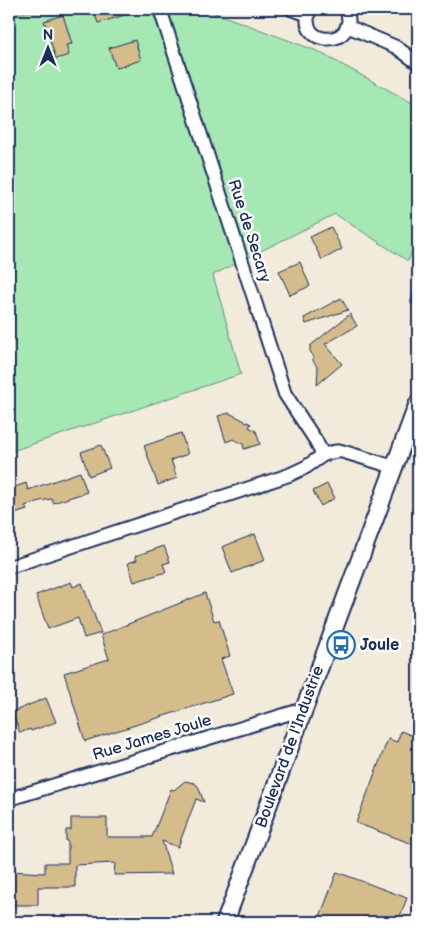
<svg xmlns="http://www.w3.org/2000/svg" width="427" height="931" viewBox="0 0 427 931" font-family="'Balsamiq Sans',sans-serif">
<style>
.green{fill:#a5e8b3;stroke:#608c88}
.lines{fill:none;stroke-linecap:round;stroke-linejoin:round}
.stream{stroke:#5d8eb2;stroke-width:4.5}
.building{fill:#d4bc8b;stroke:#1b2f5e}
.minor-casing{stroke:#1b2f5e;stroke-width:16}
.tertiary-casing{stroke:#1b2f5e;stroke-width:20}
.minor{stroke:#fff;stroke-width:12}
.tertiary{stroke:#fff;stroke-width:16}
.labels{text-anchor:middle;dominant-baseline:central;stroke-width:5;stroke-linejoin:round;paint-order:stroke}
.street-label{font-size:16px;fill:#1b2f5e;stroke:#fff}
.poi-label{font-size:16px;font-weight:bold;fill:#1b2f5e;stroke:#fff;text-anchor:start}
</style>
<rect width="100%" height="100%" fill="#f2ebdc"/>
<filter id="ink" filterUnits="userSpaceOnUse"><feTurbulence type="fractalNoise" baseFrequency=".02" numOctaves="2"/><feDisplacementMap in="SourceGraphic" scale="10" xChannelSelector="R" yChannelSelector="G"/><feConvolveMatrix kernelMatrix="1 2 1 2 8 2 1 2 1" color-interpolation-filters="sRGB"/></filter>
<g filter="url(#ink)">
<path class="green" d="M43,9H205L317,51L418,106V235L408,261L335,214L213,275L241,374L9,452V15Z"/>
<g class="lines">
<path class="stream" d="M418,283L412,302L418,309"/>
</g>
<path class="building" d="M93,9H134L135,12L98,23Z
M63,15L72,44L66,45L69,55L56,59L44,21Z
M135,40L141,60L116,68L109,48Z
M331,227L342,249L322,260L310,237Z
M300,262L310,286L290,295L279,271Z
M341,298L348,310L306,324L304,318Z
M350,314L357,326L325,344L342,364L317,385L318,368L313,361V356L310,351V346Z
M229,413L251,424L249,427L256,431L260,444L244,449L243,444L233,439L226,442L218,416Z
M181,433L188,454L171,460L177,478L158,485L144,446Z
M101,445L110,468L89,476L81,452Z
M80,472L87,492L53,503L52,499L40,501L25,506L27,510L9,516V489L26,483L28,490Z
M327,484L335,498L321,506L313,491Z
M255,534L265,560L232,573L222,547Z
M164,546L170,562L163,564L166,572L134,582L128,563L137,560L135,556Z
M71,582L73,587L82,583L101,633L84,638L78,618L48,629L36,595Z
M205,593L214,621L219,620L230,656L221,659L233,694L85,741L64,673L109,659L101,635Z
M46,698L56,722L31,731L30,729L20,733L12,712Z
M401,731L418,738V846L356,823L388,739L397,742Z
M185,781L194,783L198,786L204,802L196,799L178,847L162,841L172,874L114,875L115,863L75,865V887H38V905H9V871L45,873V863H68V842L66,841V830H71V818H107V837H152L171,789L174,790Z
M337,872L407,898L398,922H318Z"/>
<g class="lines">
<defs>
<path id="minor" d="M160,9L285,394L316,441L323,455L333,452L341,451L394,467
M291,9L307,14
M310,9C294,49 362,48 346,9
M347,26L396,47L418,63
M9,567L289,475L306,467L323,455
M9,799L304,709"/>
<path id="tertiary" d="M225,922L418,403"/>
</defs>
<use href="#minor" class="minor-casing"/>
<use href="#tertiary" class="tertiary-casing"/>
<use href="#minor" class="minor"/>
<use href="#tertiary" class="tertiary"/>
</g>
</g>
<defs>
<symbol id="bus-ring" viewBox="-11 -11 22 22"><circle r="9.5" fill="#fff" stroke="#1f6fb2" stroke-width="1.5"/><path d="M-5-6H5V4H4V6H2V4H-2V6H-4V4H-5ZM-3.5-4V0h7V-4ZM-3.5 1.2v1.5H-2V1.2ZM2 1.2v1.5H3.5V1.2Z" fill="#1f6fb2"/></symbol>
</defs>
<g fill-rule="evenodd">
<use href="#bus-ring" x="325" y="629" width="32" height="32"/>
</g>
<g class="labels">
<g class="street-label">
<text transform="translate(249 231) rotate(72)">Rue de Secary</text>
<text transform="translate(152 738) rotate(-17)">Rue James Joule</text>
<text transform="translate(290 747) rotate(-70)">Boulevard de l'Industrie</text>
</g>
<g class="poi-label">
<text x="360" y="645">Joule</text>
</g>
</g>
<rect width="427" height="931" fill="none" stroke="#fff" stroke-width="30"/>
<rect x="15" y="15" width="397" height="901" fill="none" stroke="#1b2f5e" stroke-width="2" filter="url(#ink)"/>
<g transform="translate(48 48)" stroke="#ffffff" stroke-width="4" paint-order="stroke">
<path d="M0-4L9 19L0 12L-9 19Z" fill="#1b2f5e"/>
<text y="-8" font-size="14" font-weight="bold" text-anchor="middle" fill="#1b2f5e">N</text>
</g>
</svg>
